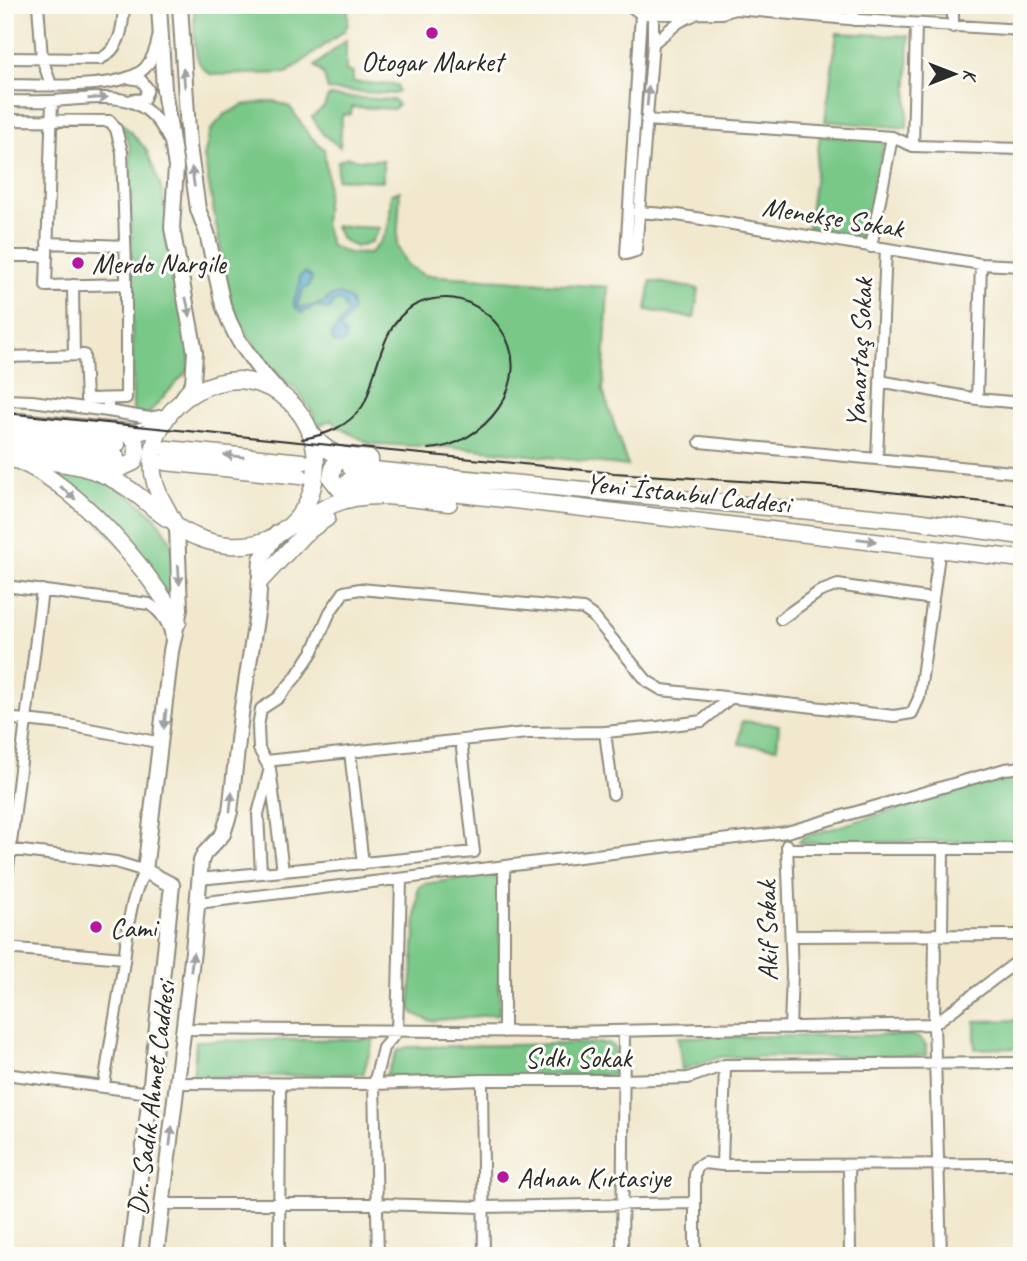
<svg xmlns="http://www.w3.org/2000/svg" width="1027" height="1261" viewBox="0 0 1027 1261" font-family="Caveat,sans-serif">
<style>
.green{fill:#79c888;stroke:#527a5a;stroke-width:2}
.water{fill:#4fa7cc;stroke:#3d697c;stroke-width:2}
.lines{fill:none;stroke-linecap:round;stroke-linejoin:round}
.minor-casing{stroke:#8e8a7c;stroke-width:14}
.major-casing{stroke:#8e8a7c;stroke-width:18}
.highway-casing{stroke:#8e8a7c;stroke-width:19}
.minor{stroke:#fff;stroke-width:10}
.major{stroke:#fff;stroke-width:14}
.highway{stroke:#fff;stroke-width:16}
.tram{stroke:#2b2b2b;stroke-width:2}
.oneway{fill:#a0a0a0}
.poi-dot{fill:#b5179e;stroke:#fdfcf7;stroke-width:2.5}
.labels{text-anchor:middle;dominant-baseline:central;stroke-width:6;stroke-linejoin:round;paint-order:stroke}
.poi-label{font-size:28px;fill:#2b2b2b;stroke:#fdfcf7;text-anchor:start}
.street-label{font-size:28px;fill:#2b2b2b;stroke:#fdfcf7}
</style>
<rect width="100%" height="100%" fill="#fdfcf7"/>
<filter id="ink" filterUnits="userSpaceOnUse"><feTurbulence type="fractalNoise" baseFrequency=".0143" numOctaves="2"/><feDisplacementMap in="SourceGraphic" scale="14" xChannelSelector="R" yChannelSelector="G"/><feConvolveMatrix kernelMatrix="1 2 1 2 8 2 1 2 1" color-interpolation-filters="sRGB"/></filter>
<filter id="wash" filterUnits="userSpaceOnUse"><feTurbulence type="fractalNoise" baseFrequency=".00686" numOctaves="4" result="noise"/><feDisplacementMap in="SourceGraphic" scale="28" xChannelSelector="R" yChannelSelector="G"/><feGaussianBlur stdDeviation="1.57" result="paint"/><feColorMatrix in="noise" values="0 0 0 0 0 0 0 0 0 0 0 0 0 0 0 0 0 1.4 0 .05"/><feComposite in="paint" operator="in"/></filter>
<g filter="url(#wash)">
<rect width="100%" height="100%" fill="#f1e8ce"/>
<path class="green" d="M194,5H348V24L344,31L287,73L213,75C189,68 195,25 194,5Z
M861,5H945V14L861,9Z
M837,33L909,36L907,128L825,121Z
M346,40V71L353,72V82L397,85L398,92L394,94L328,90L324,75L315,66Z
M328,96L394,100L398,105L394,109L352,107L351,114L342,115L340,147L323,134L312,117L324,107Z
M273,101L290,107L310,136L324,149L328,181L324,224L331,246L348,253L369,254C391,233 390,223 391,194L400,191L397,246L407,265L424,275L608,287L603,391L628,466L466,448L371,444L340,428L331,420L317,426L312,412L299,393L270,367L244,330L230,302L204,157L210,131L224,115L243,105Z
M116,120L123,124L146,149L161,187L191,351L189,369L147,415L133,414L130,147L126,135Z
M820,135L884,140L867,238L808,228Z
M348,157L359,160H383V181L337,179L338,161Z
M335,226L380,228L371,242L356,247L341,239Z
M651,281L699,289L694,318L646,310Z
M45,468C63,470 82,473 99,479C126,490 161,515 171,543C177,558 175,586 177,603Z
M742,721L779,725L777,748L739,744Z
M1022,776V841L799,843L803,837L1002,778Z
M501,873L499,1014L430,1021L413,1013L410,1008L418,888L423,884Z
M1022,1020V1048L975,1049V1021Z
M912,1035L921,1039L926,1045V1056L720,1057L682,1070L678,1037Z
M374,1039L363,1074L193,1078L196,1041Z
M608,1043L614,1047L616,1056L613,1075L385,1077L398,1050L409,1047Z"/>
<path class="water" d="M305,272L312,278L308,287L304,288L297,304L301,308L323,303L331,296L340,294L351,301L352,312L340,329L346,336L345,341L340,344L333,342L332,335L347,313L343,303L337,300L333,302L329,310L316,306L302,313L294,306C292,295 303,288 299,277Z"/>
</g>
<g filter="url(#ink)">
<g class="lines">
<defs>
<path id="minor" d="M38,5L42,58L51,85
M629,5L641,14L626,254L636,251L653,43V5
M643,5L641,14L722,13L735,9
M730,5L735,9L860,20L1022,30
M853,5V20
M953,5V27
M653,43L679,22L696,14
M5,58L100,59C121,49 123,27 124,5
M129,78L141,80L148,89L144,99L132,100
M5,85C38,85 122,91 145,68C152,60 156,49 158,38
M5,101C26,101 46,102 66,100C113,97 146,91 169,140
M52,101L46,286L126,284
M5,120L110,121L116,129L122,152L126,267V398L86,399L84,355L5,357
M646,120L892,137L913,146L1022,149
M913,146L916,24
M638,212L677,215L981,264L1022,266
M47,243L125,246
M871,247L892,137
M5,256H47
M73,285L74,355
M880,381L977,399L1022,403
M977,399L981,264
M5,400L32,401L108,411V399
M108,411L149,418L164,415
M700,442L1022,473
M877,458L886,249
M5,586L149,604C162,612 171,626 171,641
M781,619L819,592L838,585L932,599
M5,718L63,724L162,743
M605,732L613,794
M350,752L363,864
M266,761L527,733L605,732L658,727L702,721L729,699
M787,845L792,973L790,1028
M5,849L116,862L145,871C129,900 128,929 124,961C118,1002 110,1044 104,1085
M788,849H1022
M504,867V1032
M283,871L474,852L461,740
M261,873L258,814L269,772
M199,879L283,871L270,769L259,749L258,727L261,709L278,698L295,678L313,651L330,612L344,592L360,589L583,609L593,616L647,681L662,690L894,716L912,713L919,698L940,548
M5,892L42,590
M198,903L787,832L1005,769L1022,767
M935,934L934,1024L941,1256
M942,934L943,849
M791,936L1022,935
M5,948L124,958
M184,1029L566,1032L934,1024L1022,958
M5,1074L150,1093
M482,1080L484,1256
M177,1083L374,1084L482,1080H624L688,1078L725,1065L1022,1063
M722,1165L725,1065
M849,1165L850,1256
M163,1204H377L484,1207L695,1203
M279,1256L280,1084
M378,1256L374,1084L383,1048L397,1032L401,880
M622,1256L624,1031
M695,1256V1175L697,1167L704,1163L722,1165L1022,1164"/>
<path id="major" d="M159,5L164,90L176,167L172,228L195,352L193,383L182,399
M180,5L189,146L198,209L207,233L223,305L230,323L239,341L259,369L281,394
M130,1256L147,1121L172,885L145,871L171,651L180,609L177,527
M156,1256L193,951L201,861L204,854L223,834L230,812L241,714L258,607L261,559L278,532"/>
<path id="highway" d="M240,380C350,394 335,553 229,545C213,544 193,537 179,528C173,524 169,512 165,506C129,447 174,381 240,380Z
M5,420L135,433L151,428L164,419
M5,431L117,444
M313,435C330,458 344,456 370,459
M5,446L116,457
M167,449L302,462
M350,457L341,460L334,465L331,478L339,488L362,494
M10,458C72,478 147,567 178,622
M25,459C65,463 95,465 129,489C143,498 154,510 168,519
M165,462L300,476
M98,467L121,468L134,462C140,450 137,440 126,432
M351,468L916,521L1022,536
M349,481L1022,559
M284,529C301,521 317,511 334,504C370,489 411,499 449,503
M260,581L304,534L327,518"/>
</defs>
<use href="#minor" class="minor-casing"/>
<use href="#major" class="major-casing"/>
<use href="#highway" class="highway-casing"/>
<use href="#minor" class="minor"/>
<use href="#major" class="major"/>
<use href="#highway" class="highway"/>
<path class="tram" d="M5,413L614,473L851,488L1022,506
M302,439C326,435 347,427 362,407C368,398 370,387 373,377C385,338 396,298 446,298C467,298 487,311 500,328C538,381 483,447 428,449"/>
</g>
<defs><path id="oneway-solid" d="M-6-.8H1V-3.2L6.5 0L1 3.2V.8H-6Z" transform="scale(1.75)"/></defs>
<g class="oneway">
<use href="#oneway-solid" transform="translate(184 78) rotate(-95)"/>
<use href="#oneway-solid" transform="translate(648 96) rotate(-85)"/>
<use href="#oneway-solid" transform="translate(98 98) rotate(-4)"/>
<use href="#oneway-solid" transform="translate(193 177) rotate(-98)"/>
<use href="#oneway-solid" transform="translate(188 307) rotate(77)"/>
<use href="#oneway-solid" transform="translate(234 456) rotate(-174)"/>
<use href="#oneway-solid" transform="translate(68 493) rotate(41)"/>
<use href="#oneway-solid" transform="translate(867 540) rotate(7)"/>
<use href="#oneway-solid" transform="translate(179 575) rotate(86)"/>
<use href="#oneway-solid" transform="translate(165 719) rotate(96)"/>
<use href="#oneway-solid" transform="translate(231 802) rotate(-84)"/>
<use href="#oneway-solid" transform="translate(192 962) rotate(-83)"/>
<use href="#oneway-solid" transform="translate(171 1136) rotate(-83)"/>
</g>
</g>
<g class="poi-dot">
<circle cx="432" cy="33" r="7"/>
<circle cx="78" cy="263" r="7"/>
<circle cx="96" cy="927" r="7"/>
<circle cx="503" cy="1177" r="7"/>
</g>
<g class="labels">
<g class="poi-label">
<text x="432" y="61" text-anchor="middle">Otogar Market</text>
<text x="92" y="263">Merdo Nargile</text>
<text x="110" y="927">Cami</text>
<text x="517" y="1177">Adnan Kırtasiye</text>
</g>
<g class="street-label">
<text transform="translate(833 217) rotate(9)">Menekşe Sokak</text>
<text transform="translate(859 353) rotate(-87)">Yanartaş Sokak</text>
<text transform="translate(688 493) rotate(6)">Yeni İstanbul Caddesi</text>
<text transform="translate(767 931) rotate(-91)">Akif Sokak</text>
<text x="578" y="1057">Sıdkı Sokak</text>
<text transform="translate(151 1098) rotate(-83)">Dr. Sadık Ahmet Caddesi</text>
</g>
</g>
<rect width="1027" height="1261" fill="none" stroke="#fdfcf7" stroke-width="28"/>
<g transform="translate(954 74) rotate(90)" stroke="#fdfcf7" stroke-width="5" paint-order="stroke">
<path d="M0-5L12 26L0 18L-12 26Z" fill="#2b2b2b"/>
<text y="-10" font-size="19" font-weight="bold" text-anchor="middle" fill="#2b2b2b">K</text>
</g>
</svg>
